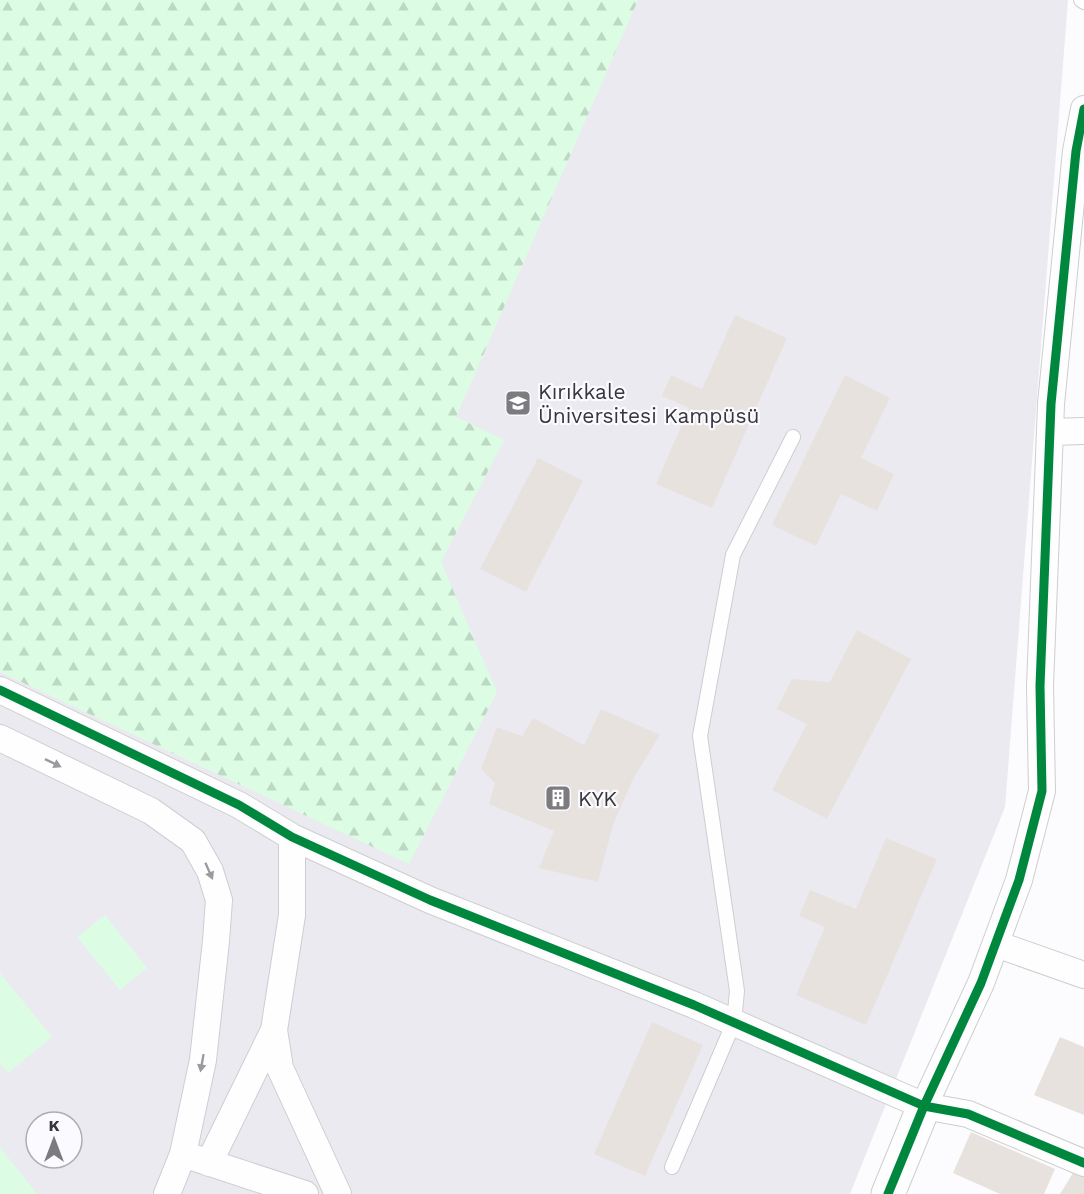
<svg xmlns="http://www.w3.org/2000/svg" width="1084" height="1194" viewBox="0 0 1084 1194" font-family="'Work Sans',sans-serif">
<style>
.built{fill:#ebeaf1;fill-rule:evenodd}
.forest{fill:url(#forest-firs)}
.garden{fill:#dcfde4}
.building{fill:#e8e2df}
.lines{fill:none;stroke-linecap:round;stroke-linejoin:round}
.lane-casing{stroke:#cecdd1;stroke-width:16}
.street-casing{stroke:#cecdd1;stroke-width:28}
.secondary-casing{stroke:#cecdd1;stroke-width:35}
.lane{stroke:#fffeff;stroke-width:14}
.street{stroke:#fffeff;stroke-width:26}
.secondary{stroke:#fffeff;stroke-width:33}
.cycleway-casing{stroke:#fbfafe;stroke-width:13}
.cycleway{stroke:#00873e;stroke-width:9}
.oneway{fill:#9b9a9e}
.labels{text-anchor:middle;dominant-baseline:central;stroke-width:4.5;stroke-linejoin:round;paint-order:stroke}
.poi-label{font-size:21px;fill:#37363d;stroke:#fbfafe;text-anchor:start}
</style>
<defs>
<pattern id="forest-firs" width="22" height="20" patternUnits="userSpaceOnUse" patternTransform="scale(1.5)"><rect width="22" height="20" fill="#dcfde4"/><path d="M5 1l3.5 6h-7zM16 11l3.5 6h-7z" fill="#bdd9c4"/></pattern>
</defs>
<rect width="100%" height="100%" fill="#fcfbfd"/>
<path class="built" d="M0,0H1068L1005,807L850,1194H0ZM36,1122H72V1158H36Z"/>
<path class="forest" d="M0,0H638L456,417L504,440L441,562L497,692L409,864L0,672Z"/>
<path class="garden" d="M105,915L147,968L120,990L77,937Z
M0,973L52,1037L8,1073L0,1064Z
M0,1147L37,1194H0Z"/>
<path class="building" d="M735,315L787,338L712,508L656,484L689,408L662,396L671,375L702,389Z
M845,375L890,398L861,458L894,474L877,511L841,494L816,546L772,525Z
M538,458L583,481L526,592L480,569Z
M857,630L911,659L827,819L772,790L807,724L777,709L792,679L830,682Z
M601,709L660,735L633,779L613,825L598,882L539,868L554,831L489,804L495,783L481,769L497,727L522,736L533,718L584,745Z
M886,838L937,859L866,1025L796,995L825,927L799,916L810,890L856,909Z
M652,1022L703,1045L645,1176L594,1154Z
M1060,1037L1084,1047V1115L1034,1095Z
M971,1132L1055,1169L1044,1194H1000L953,1173Z
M1076,1168L1084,1172V1194H1060Z"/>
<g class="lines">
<defs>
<path id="lane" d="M1081,0L1084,2
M672,1167L734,1022L737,991L700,736L733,555L793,437"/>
<path id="street" d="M1050,432L1084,431
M0,690L239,805L292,837L430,900L694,1005L924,1106L968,1114L1084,1163
M0,738L151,811L193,841L210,871L219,900L216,941L203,1060L183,1154L167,1194
M292,837V915L274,1030L280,1068L338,1194
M996,944L1084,975
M924,1106L981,983L1019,880L1042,791L1040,686L1051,404L1076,151L1084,109
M195,1158L305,1194
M209,1163L274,1030"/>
<path id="secondary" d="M888,1194L924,1106"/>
</defs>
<use href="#lane" class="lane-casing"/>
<use href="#street" class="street-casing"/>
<use href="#secondary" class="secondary-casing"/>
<use href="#lane" class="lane"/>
<use href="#street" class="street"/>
<use href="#secondary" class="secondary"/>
<defs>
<path id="cycleway" d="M0,690L239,805L292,837L430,900L694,1005L924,1106L968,1114L1084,1163
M888,1194L924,1106L981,983L1019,880L1042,791L1040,686L1051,404L1076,151L1084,109"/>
</defs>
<use href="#cycleway" class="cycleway-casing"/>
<use href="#cycleway" class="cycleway"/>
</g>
<defs><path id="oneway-solid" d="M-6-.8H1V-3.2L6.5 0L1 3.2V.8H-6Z" transform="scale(1.5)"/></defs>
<g class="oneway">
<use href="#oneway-solid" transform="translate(53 763) rotate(26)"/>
<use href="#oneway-solid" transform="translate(209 871) rotate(66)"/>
<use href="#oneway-solid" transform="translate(202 1063) rotate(100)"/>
</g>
<defs>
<symbol id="university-square" viewBox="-11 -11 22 22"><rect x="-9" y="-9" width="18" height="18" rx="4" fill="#7c7b80" stroke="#fbfafe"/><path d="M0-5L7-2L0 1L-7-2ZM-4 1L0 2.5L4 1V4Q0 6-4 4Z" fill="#fff"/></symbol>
<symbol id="building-square" viewBox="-11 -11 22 22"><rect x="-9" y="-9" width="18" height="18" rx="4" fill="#7c7b80" stroke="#fbfafe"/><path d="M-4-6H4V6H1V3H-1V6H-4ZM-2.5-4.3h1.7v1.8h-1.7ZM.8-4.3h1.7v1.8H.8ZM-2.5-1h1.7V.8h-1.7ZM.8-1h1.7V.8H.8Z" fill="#fff"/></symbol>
</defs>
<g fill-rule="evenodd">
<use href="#university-square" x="503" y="388" width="30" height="30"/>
<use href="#building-square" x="543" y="783" width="30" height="30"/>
</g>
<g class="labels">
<g class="poi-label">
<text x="538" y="391">Kırıkkale<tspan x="538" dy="24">Üniversitesi Kampüsü</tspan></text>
<text x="578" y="798">KYK</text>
</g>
</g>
<g transform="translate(54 1140)"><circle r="28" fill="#fbfafe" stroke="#adacb1" stroke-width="1.5"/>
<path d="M0-4.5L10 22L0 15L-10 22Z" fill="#7c7b80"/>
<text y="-9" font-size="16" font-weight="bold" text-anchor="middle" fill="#37363d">K</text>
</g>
</svg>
